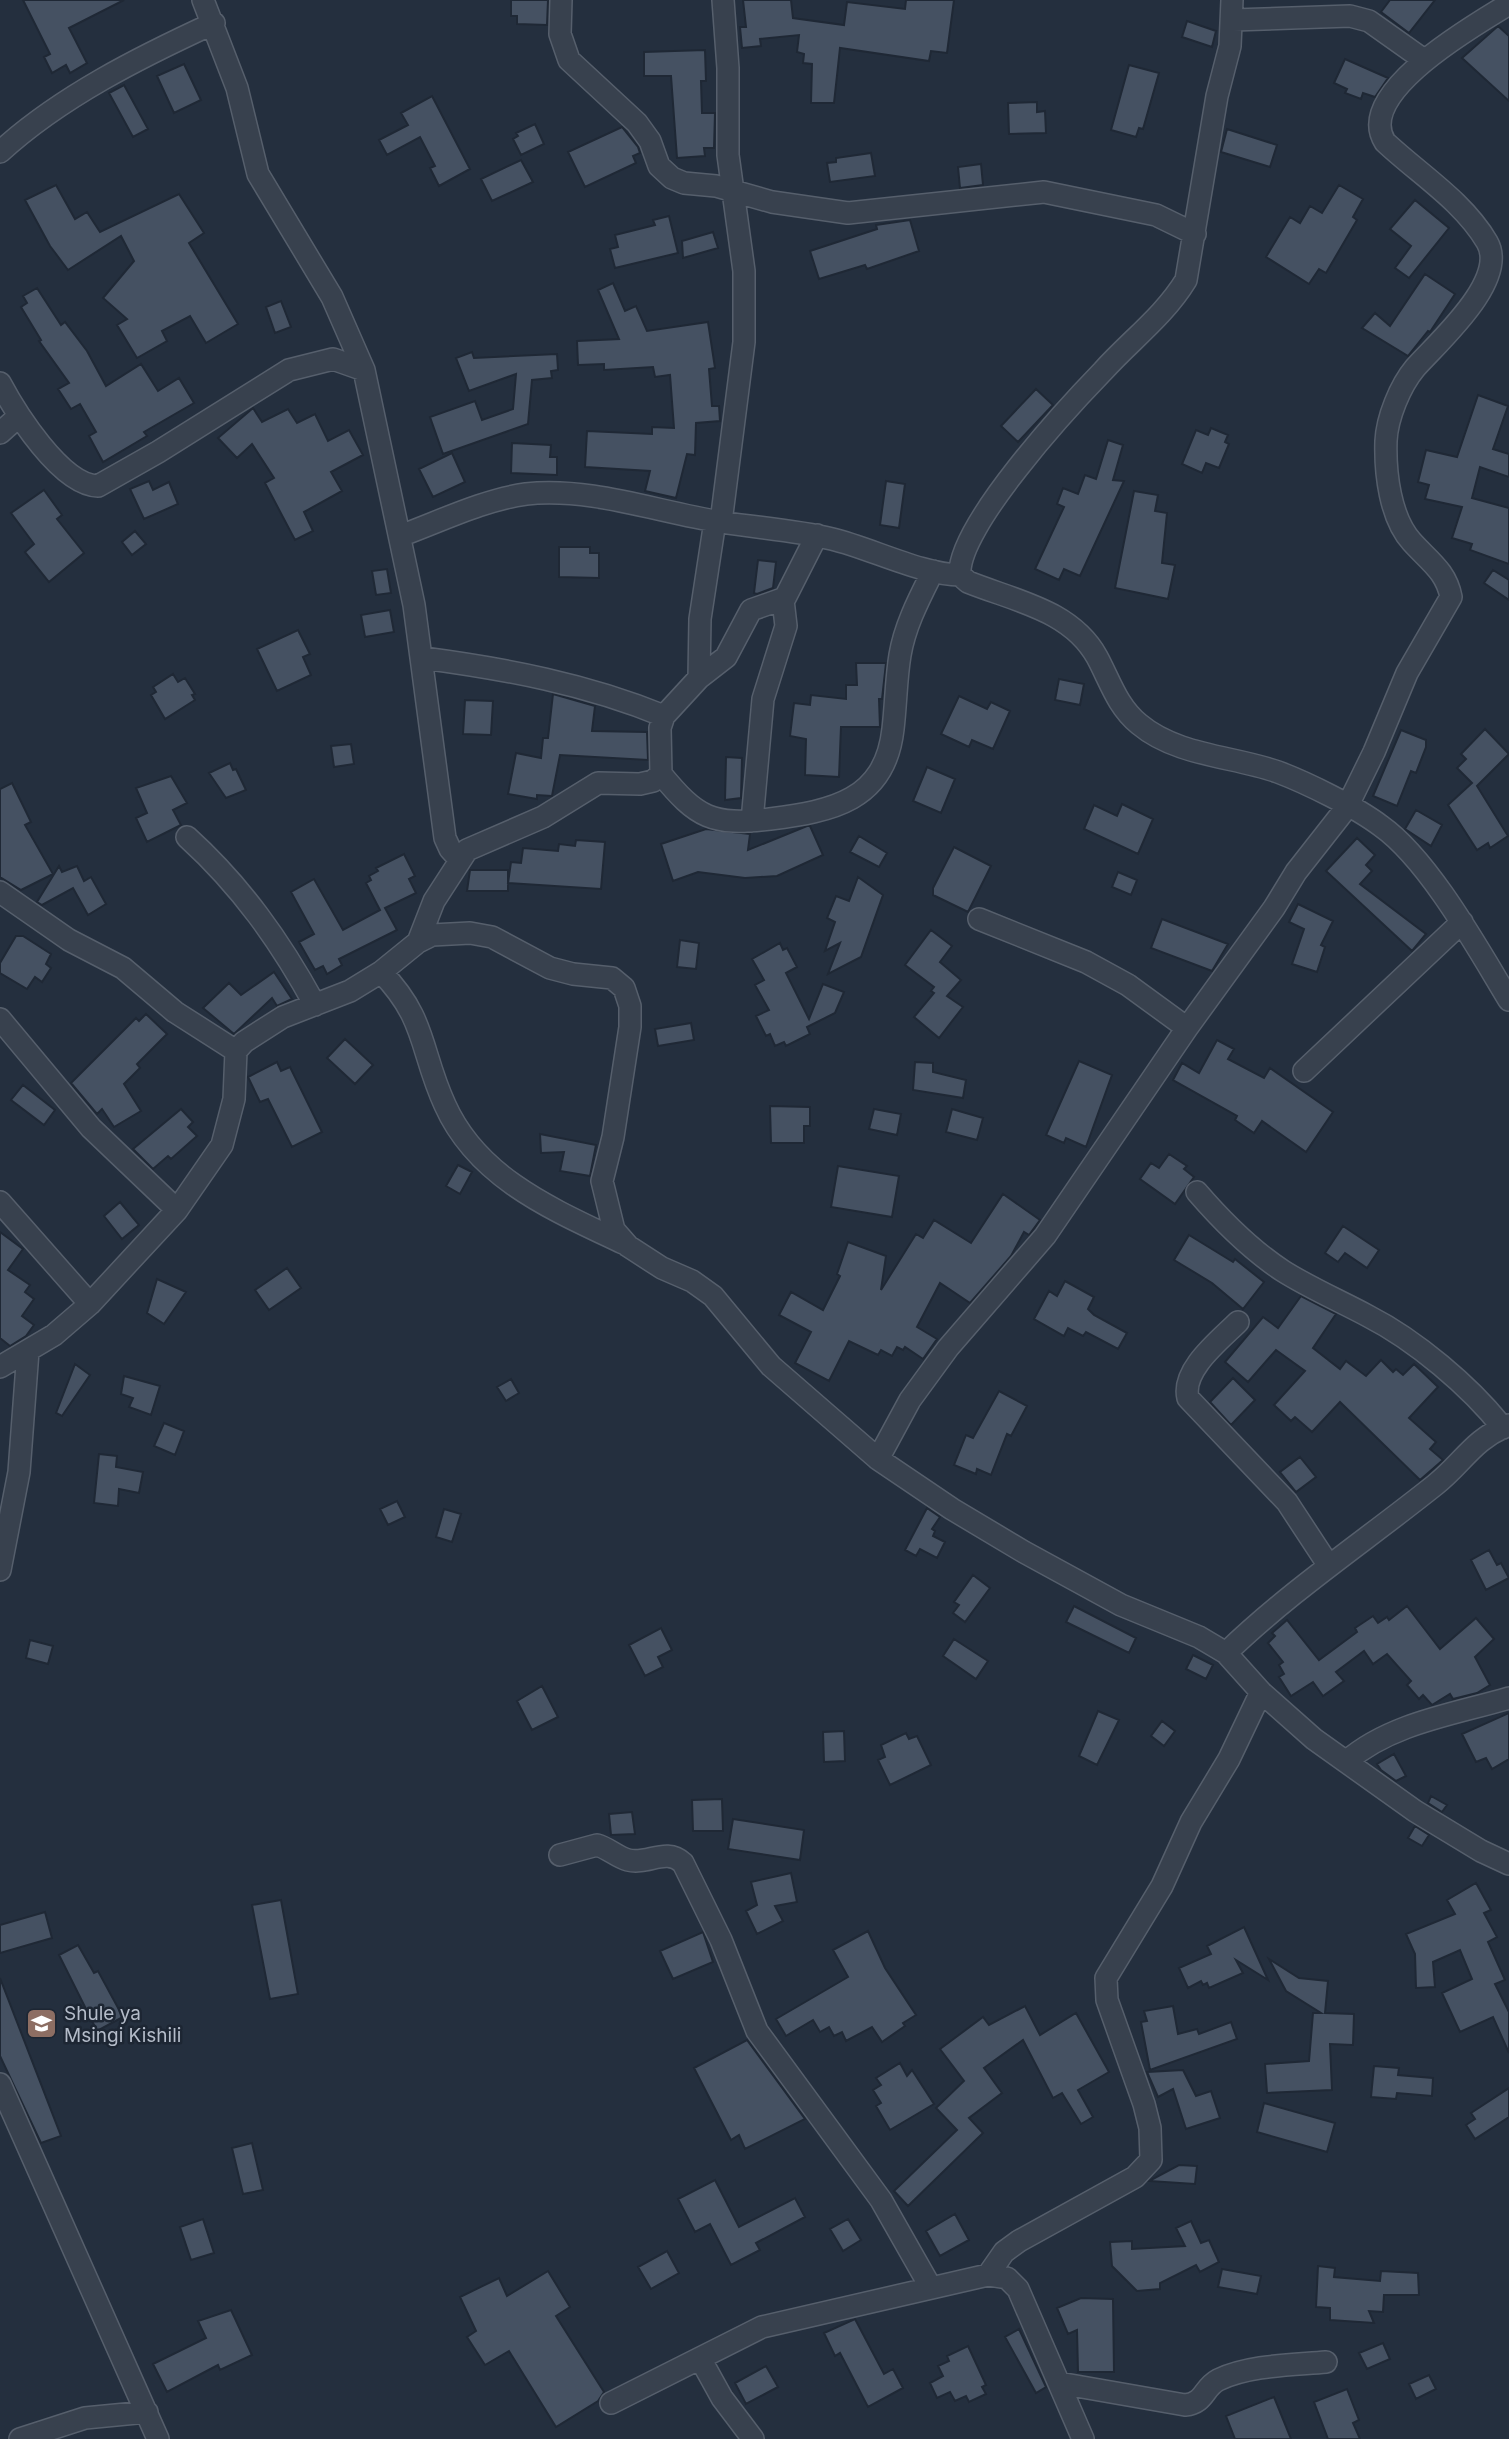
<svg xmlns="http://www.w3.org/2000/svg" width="1509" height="2439" viewBox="0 0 1509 2439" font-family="Inter,sans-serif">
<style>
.building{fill:#455162;stroke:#1f2835;stroke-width:2}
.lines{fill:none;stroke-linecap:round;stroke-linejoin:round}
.street-casing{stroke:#565f6c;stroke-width:24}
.street{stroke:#38414e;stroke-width:21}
.labels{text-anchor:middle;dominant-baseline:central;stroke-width:5;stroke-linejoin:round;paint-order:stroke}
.poi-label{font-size:19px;fill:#b4bcc9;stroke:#1d2633;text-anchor:start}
</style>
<rect width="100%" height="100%" fill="#242f3e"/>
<path class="building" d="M23,0H124L69,28L87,63L70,73L66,65L52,73L44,57L50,54Z
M511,0H548L547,25L517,24V16H511Z
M743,0H791L793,18L844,25L847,2L905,9L906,0H954L947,53L931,51L929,61L840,48L834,103H811L812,64L803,63L804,54L797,52L799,35L760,39L761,46L742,48L740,27H746Z
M1390,0H1435L1409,33L1381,12Z
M1187,21L1216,31L1212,47L1182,37Z
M1498,26L1509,36V101L1462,58Z
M705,50L706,81H701L702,113H715L714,148H704L705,156L677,158L671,76H644V52Z
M1345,59L1388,78L1375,97L1363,93L1361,99L1345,93L1347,89L1334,83Z
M184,64L201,100L174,113L157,76Z
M1129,65L1159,73L1143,129L1139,128L1136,137L1111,130Z
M124,85L148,129L133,137L109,93Z
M432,96L470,169L439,186L430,168L435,166L420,137L387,155L379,140L408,125L401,113Z
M1037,102V112L1045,111L1046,133L1009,134L1008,103Z
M535,124L544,144L521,155L513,139L518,136L516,133Z
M622,127L638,147L640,153L633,156L636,163L585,187L568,152Z
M1227,129L1277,145L1270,167L1221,152Z
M871,153L875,176L830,182L827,163L836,162V158Z
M521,160L533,182L492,201L481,179Z
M981,164L983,185L960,188L958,167Z
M56,185L75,219L87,212L100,232L179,194L204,233L189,243L238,324L206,343L190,316L162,331L167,341L137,358L117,325L127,319L103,298L134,261L121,236L68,270L50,246L25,200Z
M1339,185L1363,199L1353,217L1357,220L1326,273L1319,269L1309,284L1266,257L1290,217L1300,223L1310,206L1322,213Z
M1415,200L1449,228L1409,278L1395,268L1411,246L1390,229Z
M669,216L678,253L615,268L610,249L618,247L615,235L655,225L653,220Z
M910,220L919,251L867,269L865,265L819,279L810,251L877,229L876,225Z
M713,232L718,248L683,258L682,241Z
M1425,274L1455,294L1430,332L1428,331L1408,356L1362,328L1375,313L1390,326Z
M613,283L625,311L636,306L647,331L708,322L715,368L709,369L712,406H719L720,421L696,423L695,455L687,454L676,498L645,491L650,471L585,467L587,431L652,434V427L674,428L670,375L655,377L653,367L604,370V364L578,365L577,341L619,339L598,290Z
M37,288L61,325L65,322L87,351L106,386L141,364L158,391L179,378L194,403L144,432L147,436L103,462L89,436L96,432L80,404L71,409L58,389L69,383L39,341L41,340L21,307L27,303L23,296Z
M281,301L291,327L275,333L266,307Z
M472,352L474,358L557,354L558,370L551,371L552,378L532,380L528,424L443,454L430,417L475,401L482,420L513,409L516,374L469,391L456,358Z
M1036,389L1053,405L1018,442L1001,426Z
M1478,395L1508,406L1493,449L1509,454V477L1480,467L1472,498L1509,508V564L1470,550L1472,544L1452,538L1462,507L1425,499L1429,485L1418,482L1426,450L1457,457Z
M253,408L262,422L288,409L297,423L315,414L328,441L349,430L363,455L331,472L342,491L304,512L313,531L295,540L265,483L274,478L252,444L237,458L218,438Z
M1211,428L1228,435L1225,442L1229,444L1219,468L1206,463L1202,473L1182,464L1196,430L1208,435Z
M1108,440L1123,445L1113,480L1124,481L1080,576L1064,569L1059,580L1035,569L1064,507L1057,504L1063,488L1078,494L1085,475L1096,479Z
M512,443L551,445L550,457H557V475L511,473Z
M452,453L465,482L433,497L419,469Z
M149,481L153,490L169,482L178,504L144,519L130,489Z
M886,481L905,484L899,528L880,525Z
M44,490L62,515L57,519L84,553L49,582L25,552L34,544L11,513Z
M1134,491L1158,495L1155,511L1167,513L1162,563L1175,565L1168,599L1115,588Z
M135,531L146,544L132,555L122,542Z
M559,547H590V553H599V578L559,577Z
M758,560L776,562L773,588L757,594L754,593Z
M387,569L391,593L376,595L372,571Z
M1493,570L1509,580V600L1484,583Z
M390,610L394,632L365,637L361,615Z
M298,630L310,654L303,657L311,675L277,691L257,649Z
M856,663H886L882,699H879L880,727H841L839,777L805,775L806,739L790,736L794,703L810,705L811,695L846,699V685H857Z
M173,674L178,682L185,678L195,694L192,695L195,700L165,719L151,695L156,692L153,687Z
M1059,679L1084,684L1080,705L1055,700Z
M553,694L595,706L592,731L647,732L648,760L560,755L552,796L537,795V799L508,794L516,753L541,758L543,738H548Z
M959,696L987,709L991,702L1010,711L993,749L972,740L969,747L941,734Z
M465,700L493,701L491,735L463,734Z
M1485,729L1509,754L1477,786L1508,836L1490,848L1488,843L1477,850L1448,805L1472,783L1457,768L1466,759L1461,754Z
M1401,730L1426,740V747L1416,773L1411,771L1397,806L1373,796Z
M351,744L354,764L334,767L331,746Z
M726,757L742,758L741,798L725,800Z
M230,763L233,770L236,769L246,790L226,798L209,773Z
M927,767L955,779L941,813L913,801Z
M171,776L187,803L173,810L181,825L147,842L136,818L147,813L136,788Z
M12,783L31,822L25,825L53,874L21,890L0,877V789Z
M1122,804L1153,819L1138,854L1084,829L1094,805L1117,816Z
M1416,810L1442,825L1431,846L1405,829Z
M807,826H810L823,855L777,876L745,878L698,872L673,881L661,844L706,829L750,834L748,850Z
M859,836L887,853L879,867L850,852Z
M1357,838L1375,855L1366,865L1372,871L1360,884L1426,934L1412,951L1326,871Z
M576,840L605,842L601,889L508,883L511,862L521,863L523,848L558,851L559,844L575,846Z
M954,847L991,866L968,912L933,895V888Z
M404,854L415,876L409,879L416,893L385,908L397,930L339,959L342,965L327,974L323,966L315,970L299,942L314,934L291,892L314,879L343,930L380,910L366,883L371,880L369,876L378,871L376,868Z
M59,866L62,872L77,866L84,881L91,877L106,904L88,915L73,888L42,905L37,902Z
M470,870H508V891H467Z
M1118,872L1137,880L1131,895L1112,887Z
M858,877L883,895L861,957L828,974L840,943L825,951L835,922L827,918L836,896L849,901Z
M1298,904L1333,921L1321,945L1325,947L1317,972L1292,964L1304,929L1289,922Z
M1162,919L1228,944L1212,971L1151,948Z
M931,930L952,946L940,962L961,980L947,996L963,1007L939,1038L914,1017L934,993L931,991L934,987L905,965Z
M16,936H23L51,954L46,964L51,968L42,982L35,977L27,989L0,973V963Z
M680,940L699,943L696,969L677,967Z
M780,943L783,950L787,948L797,967L786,973L809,1019L823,984L844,992L835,1013L807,1027L810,1034L786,1046L784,1042L775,1046L770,1034L766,1036L756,1016L769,1010L755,985L764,980L752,959Z
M274,972L292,999L277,1006L272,998L234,1034L203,1008L229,983L241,995Z
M146,1014L167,1034L137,1064L140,1068L124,1084L141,1111L114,1127L102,1109L97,1114L71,1083L136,1018L139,1021Z
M691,1023L694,1040L658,1046L655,1029Z
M345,1039L373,1065L355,1084L327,1058Z
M1217,1040L1234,1049L1228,1059L1264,1078L1270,1068L1333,1112L1306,1152L1262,1121L1254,1133L1235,1120L1237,1116L1173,1080L1182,1063L1199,1073Z
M1079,1061L1112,1075L1086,1147L1066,1138L1064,1143L1046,1135Z
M277,1062L281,1071L290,1067L322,1132L292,1147L268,1099L260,1102L248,1077Z
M915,1062L933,1063V1072L966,1080L963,1098L913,1090Z
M23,1085L55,1110L44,1125L11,1100Z
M770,1106L810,1107V1126H804V1143H771Z
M181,1109L193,1122L188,1127L197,1136L171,1159L168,1156L153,1169L133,1149Z
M874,1109L901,1114L897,1135L869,1129Z
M952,1109L983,1118L977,1140L946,1132Z
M540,1134L596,1145L590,1176L560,1171L564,1152L541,1153Z
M1169,1154L1187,1166L1184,1169L1194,1177L1175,1204L1140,1179L1151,1163L1159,1168Z
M458,1165L472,1172L460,1194L446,1186Z
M838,1166L899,1176L892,1217L831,1207Z
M1003,1194L1040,1220L1029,1235L1024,1232L1011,1256L970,1303L940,1283L917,1327L937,1339L923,1359L905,1347L903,1350L897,1347L892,1356L881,1350L878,1355L849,1341L829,1381L795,1363L811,1332L779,1315L791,1292L823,1310L840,1276L837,1274L848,1242L886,1256L881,1290L916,1234L923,1238L934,1220L971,1243Z
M120,1202L139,1225L122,1239L104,1216Z
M1343,1226L1379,1250L1367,1268L1345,1253L1338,1262L1325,1253Z
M0,1232L23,1249L8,1270L30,1285L25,1292L34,1299L22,1316L34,1325L26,1336L10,1346L0,1338Z
M1189,1235L1233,1262L1235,1259L1264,1282L1243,1309L1212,1283L1174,1260Z
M287,1268L301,1288L269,1310L255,1290Z
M157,1279L186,1292L164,1324L147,1313Z
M1065,1281L1094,1297L1088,1309L1094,1315L1127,1333L1118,1349L1086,1332L1083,1336L1068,1328L1064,1336L1034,1319L1049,1291L1057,1296Z
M1301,1296L1336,1314L1313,1348L1340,1369L1346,1361L1366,1376L1381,1360L1393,1372L1396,1369L1403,1375L1414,1364L1438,1387L1409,1418L1436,1442L1430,1449L1443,1460L1420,1480L1340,1402L1312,1432L1295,1417L1291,1421L1274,1405L1305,1371L1276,1350L1248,1382L1225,1362L1263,1317L1278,1328Z
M75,1364L90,1375L62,1416L56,1413Z
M124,1376L160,1386L151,1415L129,1407L133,1398L121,1394Z
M1233,1378L1255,1400L1231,1425L1210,1402Z
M511,1379L519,1393L506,1401L497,1387Z
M999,1391L1027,1406L1011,1436L1007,1434L991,1475L977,1469L976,1474L954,1465L966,1435L973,1438Z
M164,1423L184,1431L175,1455L154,1446Z
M99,1454L117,1456L116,1467L143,1472L139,1493L119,1489L118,1506L94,1503Z
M1300,1457L1316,1477L1296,1492L1280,1472Z
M397,1501L405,1517L388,1525L380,1509Z
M927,1508L940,1517L932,1529L935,1531L933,1536L945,1542L937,1558L920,1549L916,1556L905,1550Z
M444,1509L461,1514L452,1542L436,1537Z
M1489,1550L1497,1565L1501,1563L1509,1578L1486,1590L1471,1560Z
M973,1575L990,1588L965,1622L953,1613L959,1605L954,1602Z
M1074,1606L1136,1638L1129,1653L1066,1622Z
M1407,1606L1440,1649L1476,1618L1494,1639L1475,1657L1490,1685L1477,1693L1453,1699L1450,1694L1432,1705L1423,1695L1419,1699L1407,1685L1411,1681L1387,1654L1373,1664L1364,1651L1336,1672L1344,1681L1323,1696L1313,1682L1291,1696L1279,1677L1284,1674L1279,1665L1283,1662L1268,1643L1275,1636L1272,1633L1287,1620L1319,1660L1357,1632L1355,1628L1373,1616L1378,1623L1387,1617L1389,1620Z
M661,1628L672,1650L658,1657L663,1667L645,1676L629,1645Z
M954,1639L988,1661L976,1679L943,1656Z
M30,1640L53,1646L48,1664L26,1658Z
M1193,1655L1213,1665L1206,1679L1186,1669Z
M542,1686L558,1717L532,1730L517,1701Z
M1098,1711L1119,1720L1097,1765L1079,1756Z
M1509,1713V1759L1492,1769L1486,1758L1476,1762L1462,1734Z
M1162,1721L1175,1731L1164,1746L1151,1736Z
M844,1731L845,1761L824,1762L823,1732Z
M906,1733L909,1739L917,1736L931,1765L890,1785L878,1760L885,1757L881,1745Z
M1394,1754L1406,1776L1396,1781L1381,1770L1377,1764Z
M1431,1796L1447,1805L1442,1812L1428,1803Z
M722,1799L723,1831H693L692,1800Z
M632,1812L635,1834L611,1835L609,1814Z
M733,1819L804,1830L800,1860L728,1849Z
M1415,1826L1429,1835L1422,1846L1408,1838Z
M791,1873L797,1902L775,1906L783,1921L757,1934L746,1911L757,1905L751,1882Z
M1476,1883L1491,1910L1484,1913L1497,1937L1488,1942L1505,1980L1495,1984L1509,2012V2053L1493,2017L1460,2032L1442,1993L1472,1979L1460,1950L1433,1962L1435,1987L1416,1988L1415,1954L1406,1934L1455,1914L1447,1900Z
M281,1900L298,1994L270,1999L252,1905Z
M45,1912L52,1938L0,1953V1925Z
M1244,1927L1268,1980L1236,1960L1243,1973L1209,1988L1207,1983L1203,1985L1201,1981L1188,1988L1179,1968L1211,1954L1207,1946Z
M868,1931L885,1968L916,2015L903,2023L905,2026L882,2042L872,2027L846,2041L842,2032L834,2036L829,2027L820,2032L813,2020L786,2036L776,2019L848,1977L833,1950Z
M703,1932L713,1962L673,1979L660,1951Z
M78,1945L94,1973L98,1971L123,2017L97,2031L59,1955Z
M1269,1959L1299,1978L1328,1981L1325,2013L1354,2014L1353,2045L1330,2044L1332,2090L1267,2093L1265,2064L1309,2061L1313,2013H1321L1286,1991Z
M0,1978L61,2136L41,2143L0,2056Z
M1025,2006L1040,2035L1076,2013L1109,2072L1078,2090L1093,2117L1081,2124L1062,2093L1053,2098L1023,2040L984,2068L1002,2093L969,2118L983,2133L908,2206L894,2191L957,2130L936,2108L964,2081L940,2049L983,2017L989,2025Z
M1173,2006L1178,2034L1197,2029L1199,2034L1231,2022L1237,2039L1150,2070L1141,2022L1147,2021L1144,2011Z
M747,2040L805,2119L745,2149L739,2135L731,2140L694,2068Z
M900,2063L907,2076L912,2070L934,2104L890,2130L876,2106L881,2103L873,2090L881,2085L876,2078Z
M1374,2066L1399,2068L1398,2075L1433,2078L1432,2096L1397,2093L1396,2099L1371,2097Z
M1183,2070L1196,2096L1211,2091L1220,2118L1186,2129L1173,2089L1158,2097L1147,2072Z
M1509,2088V2117L1475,2139L1466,2125L1475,2119L1471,2113Z
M1264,2103L1335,2123L1327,2152L1257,2132Z
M252,2143L263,2190L243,2194L232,2148Z
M1179,2165L1197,2166L1195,2184L1149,2181Z
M715,2180L739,2227L795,2198L805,2217L756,2243L760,2250L731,2265L710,2224L695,2232L678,2199Z
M955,2214L969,2240L940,2256L926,2231Z
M203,2219L214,2253L191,2260L180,2227Z
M848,2219L861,2240L843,2251L830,2229Z
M1191,2221L1201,2243L1209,2240L1219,2262L1200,2272L1196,2265L1160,2283V2289L1137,2291L1112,2266L1110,2242L1132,2241V2249L1185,2246L1176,2228Z
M667,2251L679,2273L651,2289L638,2267Z
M1318,2266L1335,2268L1334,2277L1380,2281L1381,2271L1418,2273L1419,2295H1384L1383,2312L1369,2311L1374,2323L1330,2320V2308L1316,2307Z
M1222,2269L1261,2276L1257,2294L1218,2287Z
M548,2271L570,2307L556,2316L604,2392L598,2401L556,2427L509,2351L485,2365L467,2337L476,2331L460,2297L499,2278L507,2296Z
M1081,2298L1113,2299L1114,2372H1078L1077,2330L1068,2334L1057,2308Z
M231,2310L252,2355L220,2370L218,2365L167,2392L153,2364L206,2338L198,2321Z
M855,2319L884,2374L893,2369L903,2388L868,2407L840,2353L835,2356L824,2333Z
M1019,2329L1046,2387L1036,2393L1005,2337Z
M1383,2343L1390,2359L1367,2369L1359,2353Z
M968,2346L986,2385L982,2387L986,2394L969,2402L966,2396L955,2401L950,2392L937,2398L930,2383L943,2376L938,2366L949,2361L947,2356Z
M766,2366L778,2387L746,2404L735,2383Z
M1429,2375L1436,2389L1416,2399L1409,2384Z
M1347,2389L1359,2420L1353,2423L1360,2439H1328L1314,2402Z
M1274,2397L1291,2439H1235L1226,2416Z"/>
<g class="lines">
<defs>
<path id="street" d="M203,0L237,88L258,174L332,297L364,370L414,605L445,838L450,849L459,859
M561,0L560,34L569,60L637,123L650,141L659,166L672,178L684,183L716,186L772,202L848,213L1044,192L1156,215L1195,234
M1232,0L1230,46L1217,96L1186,280C1164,316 1131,340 1103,371C1069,406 956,528 960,575L968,582C1015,601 1071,610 1097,657C1110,681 1117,706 1139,724C1177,756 1233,756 1278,772C1307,783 1356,807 1381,826C1429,860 1478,949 1509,1000
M1233,20L1350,16L1369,21L1424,60
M0,152C60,97 140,57 214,23
M0,383C16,413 61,485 98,486L158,452L289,370L333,359L364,370
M0,433L19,416
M721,522L744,342V271L728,155V68L723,0
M400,536C441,521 483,500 526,494C591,487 657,512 721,522C758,528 795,530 832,539C870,548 923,575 960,575
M423,658C506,669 586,684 664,716
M699,678L726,657L751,610L785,598L817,535
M661,774C697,818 712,826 770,819C832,811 885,801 893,729C896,704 896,679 900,655C905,625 920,597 933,571
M752,821L763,699L786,626L783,600
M187,837C241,886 280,941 315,1005
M0,892L69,940L123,968L175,1012L236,1051
M979,919L1086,962L1128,985L1187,1028
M418,942L434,901L467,850L543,817L598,783L640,784L653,781L661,774L660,728L664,716L699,678L700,619L715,521
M381,972C427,1019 420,1051 445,1105C478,1179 554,1210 623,1243
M0,1019L91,1128L177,1210
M1304,1071L1462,922
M1197,1192C1222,1221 1251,1250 1283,1271C1310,1288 1340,1301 1368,1316C1415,1340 1470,1386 1503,1428
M0,1202L90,1304
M1238,1322C1220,1340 1181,1370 1188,1398L1287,1502L1329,1566
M0,1367L54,1335L90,1304L177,1210L222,1145L234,1099L236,1051L244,1042L283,1017L350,991L381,972L418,942L432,935L470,933L492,937L550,968L573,974L612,978L624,988L630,1006V1027L613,1137L602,1181L614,1230L628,1246L662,1268L692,1281L713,1296L771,1366L878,1459L952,1509L1024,1552L1121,1605L1199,1637L1226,1653L1261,1692L1314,1739L1415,1811L1481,1851L1509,1864
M878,1459L910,1400L948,1348L1045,1236L1187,1028L1274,908L1296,872L1347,807L1374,752L1407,673L1451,597C1446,571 1429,561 1412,542C1390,518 1385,473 1386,441C1387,418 1400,386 1415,368C1438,342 1509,280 1487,242C1463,201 1419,174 1385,142C1354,93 1475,25 1509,4
M0,1570L19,1472L28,1351
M1226,1653C1290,1591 1365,1541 1435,1485C1463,1463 1473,1439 1509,1425
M1347,1761C1391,1723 1455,1714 1509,1698
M560,1855L597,1845C608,1848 617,1857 628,1860C648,1865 666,1847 683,1863L721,1940L757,2031L881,2200L931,2288
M0,2084L158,2439
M988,2275L1004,2252L1019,2241L1135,2177L1151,2160L1150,2128L1144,2104L1107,2000L1106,1978L1162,1886L1191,1822L1229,1759L1261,1692
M701,2360L722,2398L753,2439
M1059,2383L1185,2405C1205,2403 1203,2388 1218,2380C1249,2365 1293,2365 1326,2362
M611,2403L762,2327L988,2275L1007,2278L1018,2289L1083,2439
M20,2439L85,2418L147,2412"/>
</defs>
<use href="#street" class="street-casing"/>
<use href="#street" class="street"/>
</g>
<defs>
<symbol id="school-square" viewBox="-11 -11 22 22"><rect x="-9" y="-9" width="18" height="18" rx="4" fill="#8d6e63" stroke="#1d2633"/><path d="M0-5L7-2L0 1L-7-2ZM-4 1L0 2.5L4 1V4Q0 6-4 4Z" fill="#fff"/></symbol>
</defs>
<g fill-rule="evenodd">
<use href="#school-square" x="24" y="2006" width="35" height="35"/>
</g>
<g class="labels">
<g class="poi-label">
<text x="64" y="2013">Shule ya<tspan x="64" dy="22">Msingi Kishili</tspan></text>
</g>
</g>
</svg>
